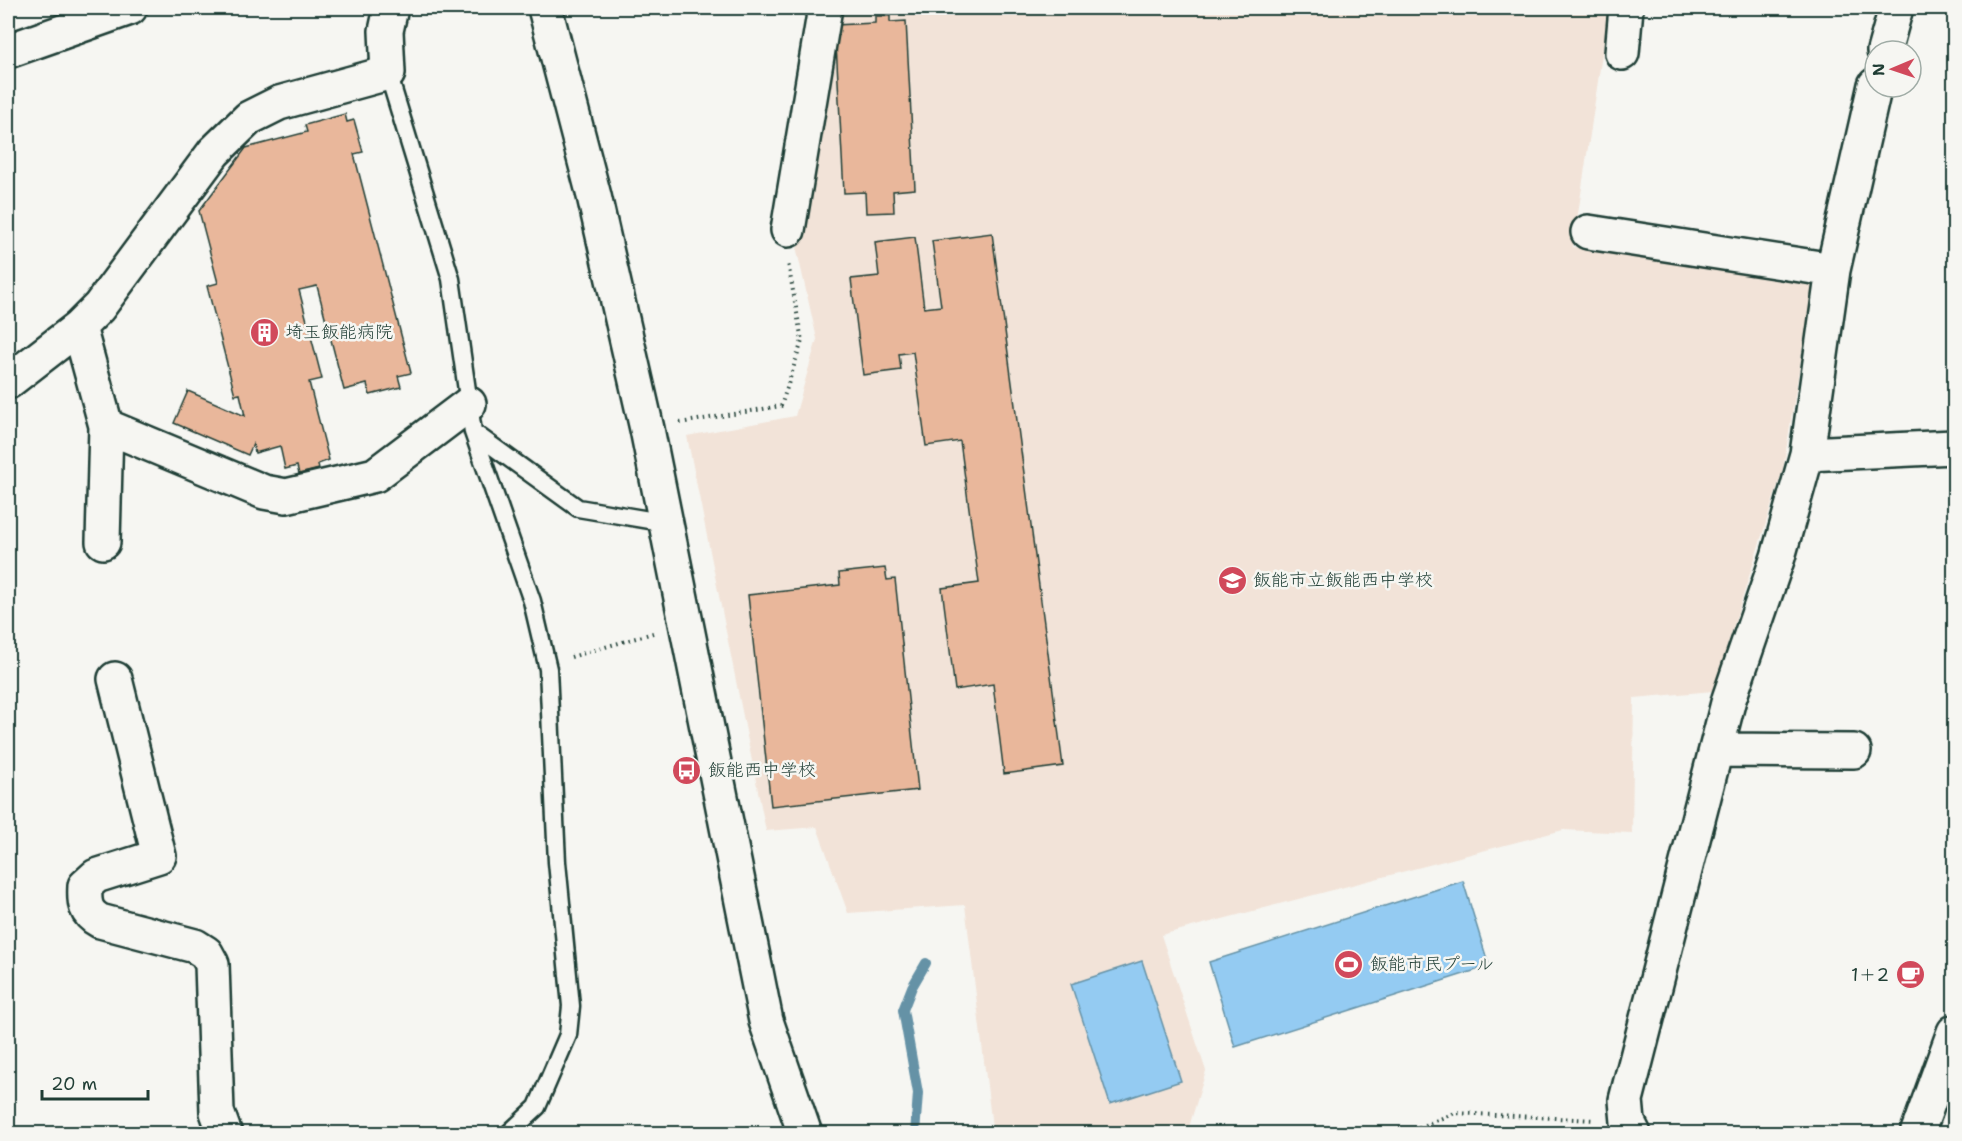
<svg xmlns="http://www.w3.org/2000/svg" width="1962" height="1141" viewBox="0 0 1962 1141" font-family="'Shantell Sans','Klee One',sans-serif">
<style>
.built{fill:#f2e3d8}
.water{fill:#94cbf2;stroke:#6592a6;stroke-width:1.5}
.lines{fill:none;stroke-linecap:round;stroke-linejoin:round}
.stream{stroke:#6592a6;stroke-width:10}
.building{fill:#e9b79b;stroke:#1f3d34;stroke-width:1.5}
.service-casing{stroke:#1f3d34;stroke-width:21}
.minor-casing{stroke:#1f3d34;stroke-width:38}
.tertiary-casing{stroke:#1f3d34;stroke-width:38}
.primary-casing{stroke:#1f3d34;stroke-width:38}
.path{stroke:#1f3d34;stroke-width:4;stroke-dasharray:1.5 4.5;stroke-linecap:butt}
.service{stroke:#f6f6f2;stroke-width:16}
.minor{stroke:#f6f6f2;stroke-width:33}
.tertiary{stroke:#f6f6f2;stroke-width:33}
.primary{stroke:#f6f6f2;stroke-width:33}
.labels{text-anchor:middle;dominant-baseline:central;stroke-width:5;stroke-linejoin:round;paint-order:stroke}
.poi-label{font-size:18px;fill:#1f3d34;stroke:#f6f6f2;text-anchor:start}
</style>
<rect width="100%" height="100%" fill="#f6f6f2"/>
<filter id="ink" filterUnits="userSpaceOnUse"><feTurbulence type="fractalNoise" baseFrequency=".0167" numOctaves="2"/><feDisplacementMap in="SourceGraphic" scale="12" xChannelSelector="R" yChannelSelector="G"/><feConvolveMatrix kernelMatrix="1 2 1 2 8 2 1 2 1" color-interpolation-filters="sRGB"/></filter>
<g filter="url(#ink)">
<path class="built" d="M836,8H1609L1573,247L1813,285L1783,469L1713,691L1634,698L1632,833L1563,830L1161,935L1206,1071L1189,1127H992L965,905L848,913L817,827L766,831L687,436L795,416L817,339L797,251Z"/>
<path class="water" d="M1463,881L1489,966L1235,1047L1209,962Z
M1142,961L1181,1081L1110,1104L1071,984Z"/>
<g class="lines">
<path class="stream" d="M915,1134L918,1093L903,1010L912,987L926,963"/>
</g>
<path class="building" d="M875,16H890V22L906,21L915,189L893,191L894,212L866,213L865,192L844,193L835,25L875,23Z
M345,114L347,122L354,120L363,152L354,154L411,373L398,376L401,387L370,395L367,384L344,390L317,286L299,290L322,379L309,382L329,460L318,464L319,469L299,474L297,466L285,469L280,446L255,453L253,444L248,455L174,423L188,391L245,416L240,394L235,395L207,286L218,283L199,211L246,148L307,132L305,125Z
M992,233L1063,766L1004,774L993,684L955,690L942,588L979,583L960,441L926,446L913,352L899,354L901,370L863,375L851,279L879,276L875,242L915,237L924,308L941,306L932,241Z
M885,568L887,580L895,579L918,790L771,806L748,595L840,585L839,573Z"/>
<g class="lines">
<defs>
<path id="service" d="M388,73L451,279L473,432L532,601L548,669L557,862L571,1006L568,1035L537,1107L508,1134
M473,432L578,508L667,523"/>
<path id="minor" d="M8,51L130,8
M1884,51L1896,8
M1622,53L1626,8
M788,230L825,8
M1588,232L1833,270
M79,327L106,426L103,542
M8,382L79,327L99,307L214,152L249,118L279,103L388,73L386,31L391,8
M106,426L264,492L286,496L375,475L469,404
M1807,454L1954,447
M115,679L159,856L96,876L85,886C84,903 85,913 100,921L195,946L206,953L212,964L217,1112L225,1134
M1716,750L1854,751
M1634,1134L1628,1122L1626,1100L1729,699L1778,557L1807,454L1833,270L1875,85"/>
<path id="tertiary" d="M545,8L594,196L647,429L766,1021L805,1134"/>
<path id="primary" d="M1917,1134L1954,1032"/>
</defs>
<use href="#service" class="service-casing"/>
<use href="#minor" class="minor-casing"/>
<use href="#tertiary" class="tertiary-casing"/>
<use href="#primary" class="primary-casing"/>
<path class="path" d="M680,423L781,406L802,341L788,263
M571,657L653,633
M1402,1134L1455,1113L1595,1120"/>
<use href="#service" class="service"/>
<use href="#minor" class="minor"/>
<use href="#tertiary" class="tertiary"/>
<use href="#primary" class="primary"/>
</g>
</g>
<defs>
<symbol id="building-disc" viewBox="-11 -11 22 22"><circle r="9.5" fill="#d1495b" stroke="#f6f6f2"/><path d="M-4-6H4V6H1V3H-1V6H-4ZM-2.5-4.3h1.7v1.8h-1.7ZM.8-4.3h1.7v1.8H.8ZM-2.5-1h1.7V.8h-1.7ZM.8-1h1.7V.8H.8Z" fill="#fff"/></symbol>
<symbol id="school-disc" viewBox="-11 -11 22 22"><circle r="9.5" fill="#d1495b" stroke="#f6f6f2"/><path d="M0-5L7-2L0 1L-7-2ZM-4 1L0 2.5L4 1V4Q0 6-4 4Z" fill="#fff"/></symbol>
<symbol id="bus-disc" viewBox="-11 -11 22 22"><circle r="9.5" fill="#d1495b" stroke="#f6f6f2"/><path d="M-5-6H5V4H4V6H2V4H-2V6H-4V4H-5ZM-3.5-4V0h7V-4ZM-3.5 1.2v1.5H-2V1.2ZM2 1.2v1.5H3.5V1.2Z" fill="#fff"/></symbol>
<symbol id="stadium-disc" viewBox="-11 -11 22 22"><circle r="9.5" fill="#d1495b" stroke="#f6f6f2"/><path d="M0-5a6.5 5 0 1 0 0 10a6.5 5 0 1 0 0-10ZM-3.5-1.8h7v3.6h-7Z" fill="#fff"/></symbol>
<symbol id="cafe-disc" viewBox="-11 -11 22 22"><circle r="9.5" fill="#d1495b" stroke="#f6f6f2"/><path d="M-5.5-4.5H6V0H3Q3 3.5 0 3.5H-2.5Q-5.5 3.5-5.5 0ZM3-3.2v2h1.7v-2ZM-6 4.5H4V6H-6Z" fill="#fff"/></symbol>
</defs>
<g fill-rule="evenodd">
<use href="#building-disc" x="248" y="316" width="33" height="33"/>
<use href="#school-disc" x="1216" y="564" width="33" height="33"/>
<use href="#bus-disc" x="670" y="754" width="33" height="33"/>
<use href="#stadium-disc" x="1332" y="948" width="33" height="33"/>
<use href="#cafe-disc" x="1894" y="958" width="33" height="33"/>
</g>
<g class="labels">
<g class="poi-label">
<text x="285" y="332">埼玉飯能病院</text>
<text x="1253" y="580">飯能市立飯能西中学校</text>
<text x="708" y="770">飯能西中学校</text>
<text x="1370" y="964">飯能市民プール</text>
<text x="1889" y="975" text-anchor="end">1＋2</text>
</g>
</g>
<rect width="1962" height="1141" fill="none" stroke="#f6f6f2" stroke-width="30"/>
<rect x="15" y="15" width="1932" height="1111" fill="none" stroke="#1f3d34" stroke-width="2" filter="url(#ink)"/>
<g transform="translate(1893 69) rotate(268)"><circle r="28" fill="#f6f6f2" stroke="#a0aca6" stroke-width="1.5"/>
<path d="M0-4.5L10 22L0 15L-10 22Z" fill="#d1495b"/>
<text y="-9" font-size="16" font-weight="bold" text-anchor="middle" fill="#1f3d34">N</text>
</g>
<path d="M42 1090v9h106v-9" fill="none" stroke="#1f3d34" stroke-width="3"/>
<text x="51" y="1090" font-size="18" fill="#1f3d34" stroke="#f6f6f2" stroke-width="4.5" paint-order="stroke">20 m</text>
</svg>
